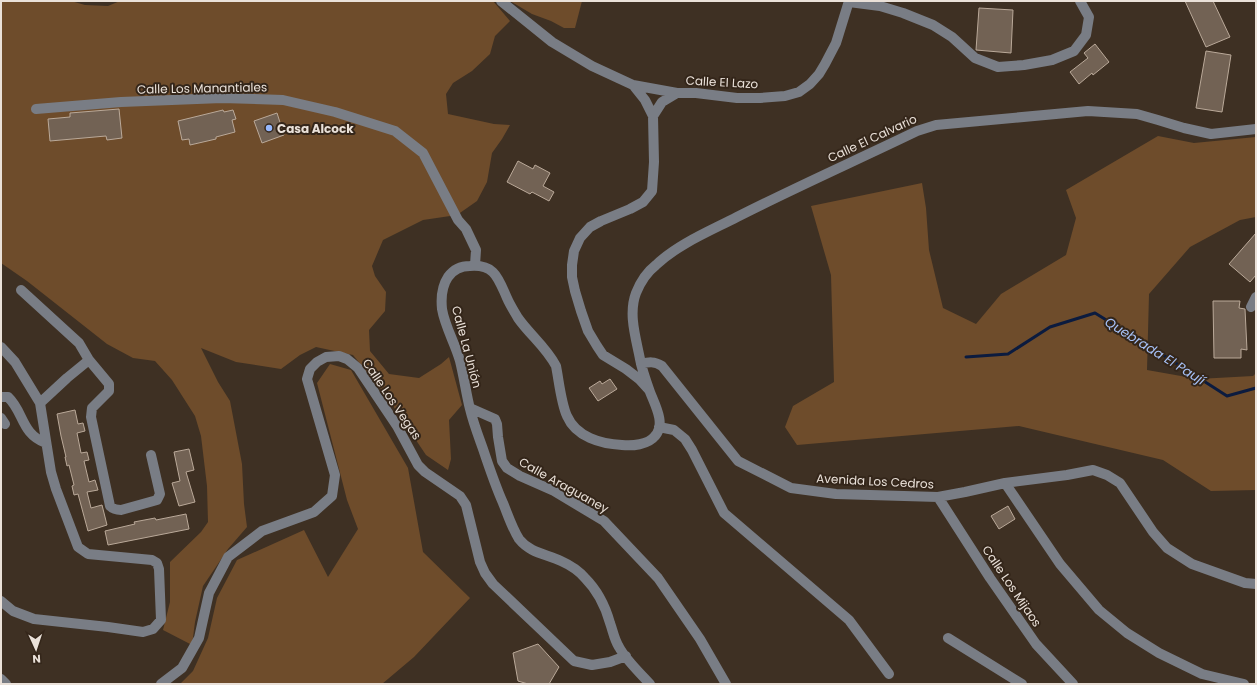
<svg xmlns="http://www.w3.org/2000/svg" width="1257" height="685" viewBox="0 0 1257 685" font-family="Poppins,sans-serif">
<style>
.green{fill:#6e4c2b}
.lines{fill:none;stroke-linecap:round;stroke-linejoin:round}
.stream{stroke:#0b1b3f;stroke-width:3}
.building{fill:#726254;stroke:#baa999}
.minor{stroke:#797d85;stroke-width:10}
.poi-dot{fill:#95b7fd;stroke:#34261a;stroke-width:1.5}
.labels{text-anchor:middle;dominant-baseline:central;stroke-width:4;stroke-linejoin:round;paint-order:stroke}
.street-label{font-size:12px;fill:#eae1d9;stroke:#34261a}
.poi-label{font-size:12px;font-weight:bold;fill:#eae1d9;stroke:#34261a;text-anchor:start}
.water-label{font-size:13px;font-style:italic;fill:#a7c2f8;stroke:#34261a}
</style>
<rect width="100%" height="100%" fill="#3e3023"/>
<path class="green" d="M1,1H71L85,5L108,6L120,1H493L510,21L495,36L490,54L472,71L453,83L446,94L448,114L494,124L510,125L502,139L492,153L487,182L477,201L457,215L423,220L383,240L372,266L375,276L386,292L385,311L369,330L370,351L389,374L419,378L441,364L449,357L462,405L449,420L451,459L448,470L426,455L387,397L353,355L316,347L300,355L281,369L236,362L201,348L218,382L230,401L242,464L244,504L247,527L228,549L203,586L195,622L192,645L163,630L170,602V562L201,532L208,522L207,486L201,436L195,416L172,380L155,361L133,358L107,344L27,281L1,263Z
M510,1H582L575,28H564L551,21L532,14Z
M1158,136L1194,143L1256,137V217L1240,220L1190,247L1149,294L1147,370L1198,379L1253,376L1256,373V490L1211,491L1163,460L1019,426L797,445L785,427L793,406L834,382L831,275L811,206L922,183L926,208L929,250L943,308L976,324L1001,294L1066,255L1076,218L1066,190Z
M330,364L351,370L408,468L423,552L470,598L414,657L382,684H180L193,671L208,638L217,598L237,560L304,530L328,577L358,529L347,500L317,383Z"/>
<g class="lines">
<path class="stream" d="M966,357L1008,354L1050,327L1095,313L1171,360L1227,396L1256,388"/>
</g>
<path class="building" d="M1185,1H1213L1230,37L1206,47Z
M979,8L1013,10L1011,53L976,50Z
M1095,44L1109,62L1093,75L1092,73L1079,84L1070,72L1088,58L1084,53Z
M1206,51L1231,55L1222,112L1196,108Z
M119,109L122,138L107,140L106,136L50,141L48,119L70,117V113Z
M223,110L224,112L233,110L236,119L232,120L235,132L216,137V139L190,145L189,139L182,140L178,121Z
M277,113L284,135L262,143L254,121Z
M518,161L533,169L535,165L550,173L543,186L554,192L549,201L532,192L530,194L507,182Z
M1256,233V275L1250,282L1229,264Z
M1213,301H1240L1239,308L1245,309L1247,350L1241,349V358H1214Z
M610,379L617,389L598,401L589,388L600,381L602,384Z
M75,410L78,424L83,423L85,431L77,433L81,453L87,452L89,460L84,461L89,482L95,480L98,490L87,492L91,508L102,505L107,525L88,531L78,494L74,495L72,486L74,485L69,465L67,466L65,457H66L61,436L57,414Z
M189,449L194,470L186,472L195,502L179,506L172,483L180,481L174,452Z
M1008,506L1015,519L999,529L991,516Z
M186,514L189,529L108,545L105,531L135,524L134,522L155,518L156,520Z
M538,644L559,667L549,684H528L518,681L513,653Z"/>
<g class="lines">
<path class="minor" d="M501,1L552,42L592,66L633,85L645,100L653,116L654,162L652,191L643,202L630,209L601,221L590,227L580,238L574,251L572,265V277L575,291L581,311L588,331L597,346L603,355L626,369L639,379L649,390
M849,2L880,6L903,13L933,25L952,37L975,58L998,67L1024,65L1052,60L1074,51L1086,35L1089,17L1080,1
M633,85L677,93H696L737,98H760L785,96L799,92L810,84L819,74L825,64L836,43L849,1
M36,109L121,102L222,98L283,100L335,112L395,131L423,153L458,220L466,229L476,250L475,265
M653,116L662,102L677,93
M21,290L79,343L89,360L67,378L40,403
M1251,307L1256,297
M1,347L15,362L40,403L51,472L56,489L78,547L88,554L152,560L157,563L159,569L161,620L153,629L143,632L108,627L34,619L13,611L1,601
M89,360L109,384V391L92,408L91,417L110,506C113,509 116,510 121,510L157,500L160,494L151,455
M641,364C649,362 654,361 662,366L738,461L791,488L836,494L938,497L965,492L1005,483L1067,475L1093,470L1107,475L1120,483L1153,532L1167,548L1192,564L1245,583L1256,584
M1,397H8C24,412 21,434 46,443
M470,408L495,419L497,424L498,437L502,461L507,468L520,476L554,491L604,521L658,578L700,639L726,684
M1,418L5,424
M659,427L674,430L685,439L692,450L724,513L849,620L889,674
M1005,483L1060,564L1099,610L1127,633L1159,653L1202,674L1244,684
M938,497L990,578L1036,644L1073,684
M948,638L1022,684
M1,679L6,684
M161,684L182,668L199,638L209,593L228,557L262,531L314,512L332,496L335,475L307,379L310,369L317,362L326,357L339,356L347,359L358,368L397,426L418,465L425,472L460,496L466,505L480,562L485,573L493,584L574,661L592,665L610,662L626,656
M650,684C640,673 626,660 619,647C614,639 613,631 610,623C605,605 598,591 585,578C579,571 570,565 561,561C546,554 530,553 519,539C512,528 508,515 503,503C495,485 489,467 483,449C478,435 473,422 470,409C466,393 464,377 460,361C455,343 445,327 442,309C441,299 442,286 448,277C453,270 461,266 470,266C495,264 498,278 507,298C510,305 514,311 518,318C530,335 546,347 556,366C559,381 561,403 567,416C576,437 601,444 622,445C632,446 648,445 655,436C666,424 655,405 650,392C646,381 642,370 640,359C636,338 628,314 636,293C640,283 647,272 656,265C678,244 710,231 737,217C796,187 857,160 917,131L936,125L1088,111L1137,114L1158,120L1184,128L1211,134L1256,129"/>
</g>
<circle class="poi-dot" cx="269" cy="128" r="4"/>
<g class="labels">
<g class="street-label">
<text transform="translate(722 82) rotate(3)">Calle El Lazo</text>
<text transform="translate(202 88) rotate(-1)">Calle Los Manantiales</text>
<text transform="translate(872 138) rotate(-25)">Calle El Calvario</text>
<text transform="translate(467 347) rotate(75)">Calle La Unión</text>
<text transform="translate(392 399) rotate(56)">Calle Los Vegas</text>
<text transform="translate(875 481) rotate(3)">Avenida Los Cedros</text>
<text transform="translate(564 485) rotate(29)">Calle Araguaney</text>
<text transform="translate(1012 586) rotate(56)">Calle Los Mijaos</text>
</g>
<g class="poi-label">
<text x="277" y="128">Casa Alcock</text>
</g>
<g class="water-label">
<text transform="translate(1155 351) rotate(32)">Quebrada El Paují</text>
</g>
</g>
<rect width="1257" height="685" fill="none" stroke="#eae1d9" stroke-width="4"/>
<g transform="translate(36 649) rotate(177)" stroke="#34261a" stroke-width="3" paint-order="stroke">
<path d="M0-3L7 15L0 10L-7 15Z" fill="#eae1d9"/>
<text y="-6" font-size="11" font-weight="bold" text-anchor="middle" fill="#eae1d9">N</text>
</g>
</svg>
